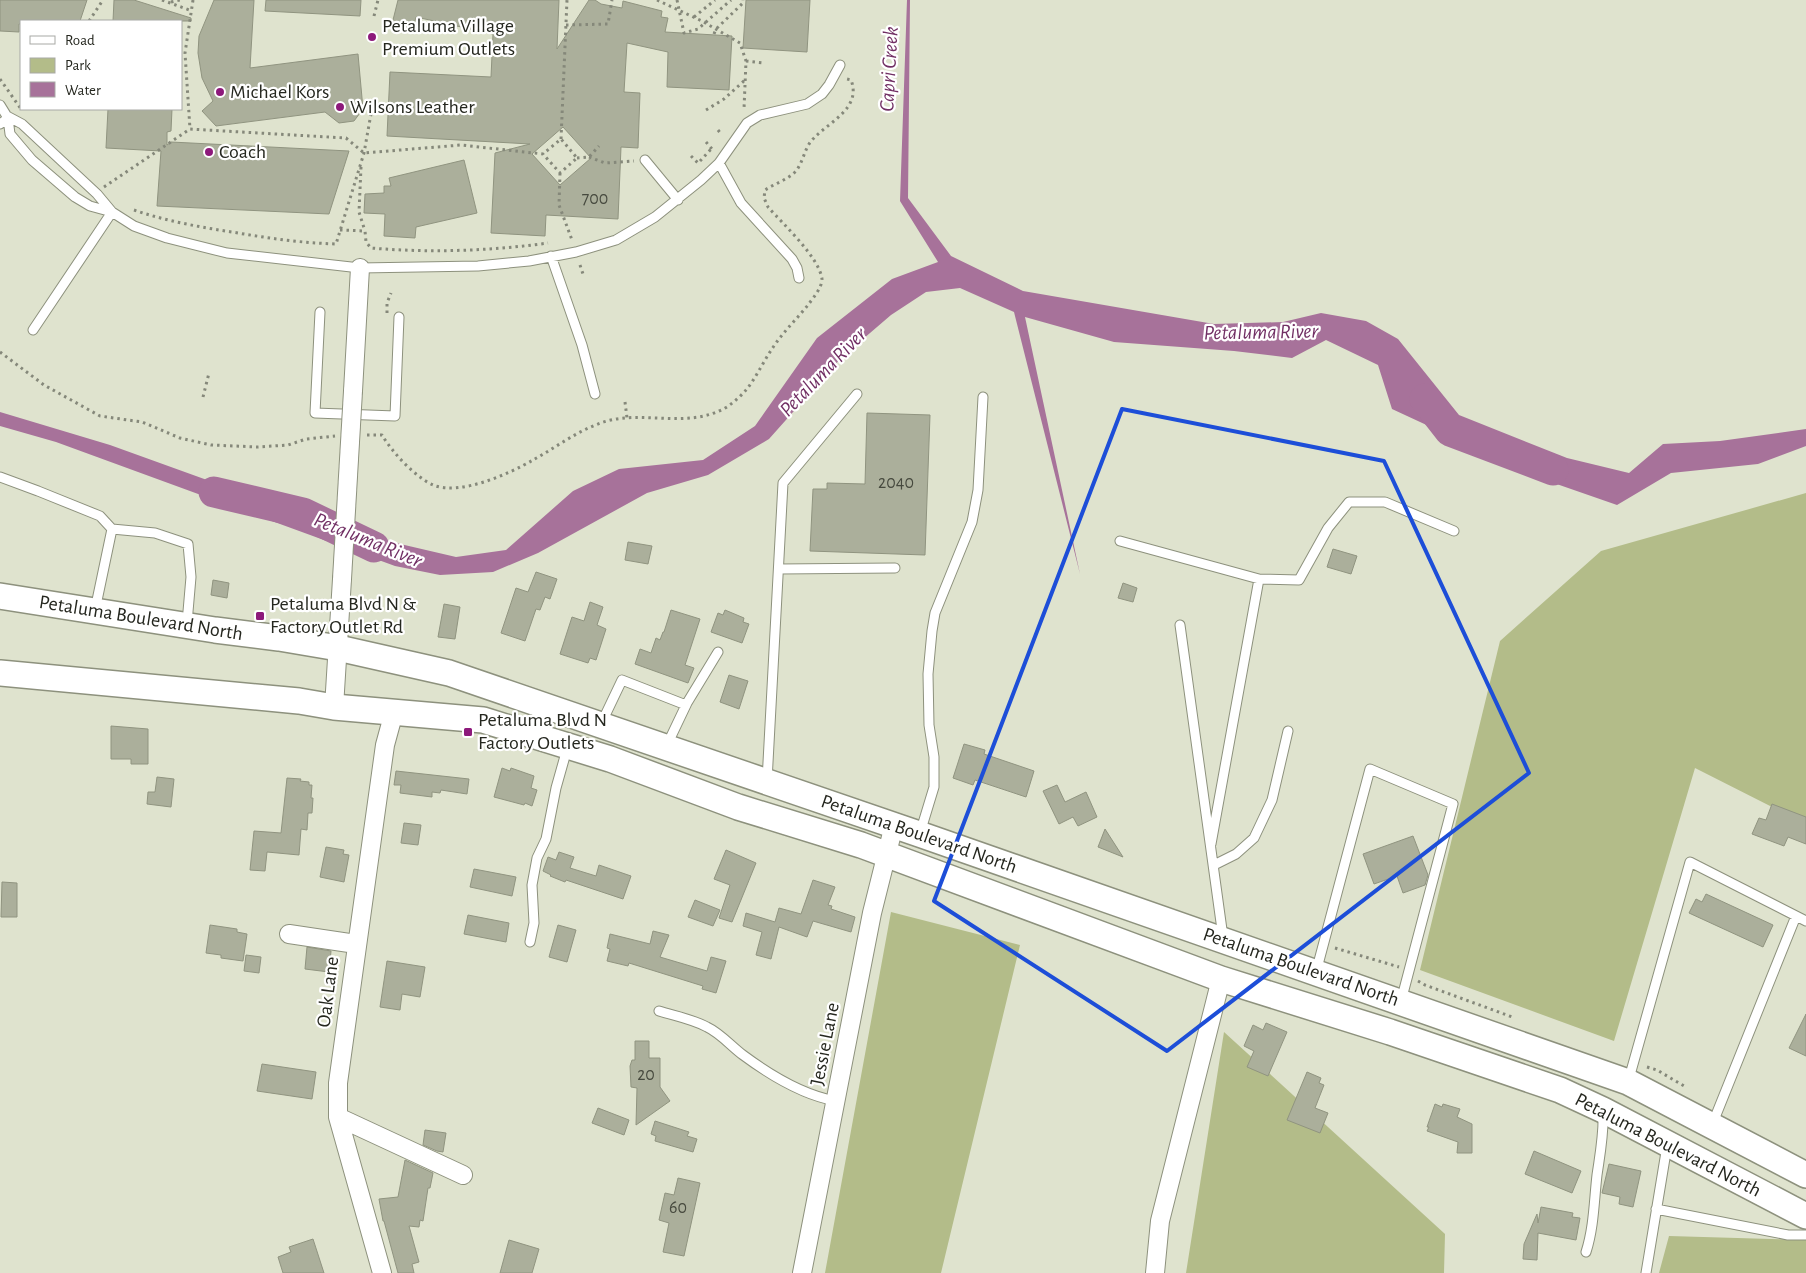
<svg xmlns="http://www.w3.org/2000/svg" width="1806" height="1273" viewBox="0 0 1806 1273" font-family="'Alegreya Sans',sans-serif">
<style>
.green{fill:#b3bc89}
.water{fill:#a7729a}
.pier{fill:#dfe3ce}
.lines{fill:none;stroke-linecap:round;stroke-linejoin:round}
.river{stroke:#a7729a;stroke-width:31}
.building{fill:#abaf9b;stroke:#909480;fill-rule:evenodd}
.service-casing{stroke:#8d917d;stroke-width:11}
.minor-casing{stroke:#8d917d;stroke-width:20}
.secondary-casing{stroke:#8d917d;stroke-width:28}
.path{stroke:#85887a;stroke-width:3;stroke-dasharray:2.5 4;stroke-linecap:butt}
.service{stroke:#fff;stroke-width:9}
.minor{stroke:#fff;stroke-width:18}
.secondary{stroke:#fff;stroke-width:25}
.minor-bridge-casing{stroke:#8d917d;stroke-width:20;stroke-linecap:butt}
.minor-bridge{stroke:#fff;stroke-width:18}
.marked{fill:none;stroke:#1d4ed8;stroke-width:4;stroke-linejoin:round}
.poi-dot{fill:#8d197b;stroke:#fff;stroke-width:2}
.labels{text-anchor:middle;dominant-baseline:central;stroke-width:4.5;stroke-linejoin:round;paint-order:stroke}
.number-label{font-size:18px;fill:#46493e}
.poi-label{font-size:20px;fill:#25271f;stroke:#fff;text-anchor:start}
.street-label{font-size:20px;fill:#25271f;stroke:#fff}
.water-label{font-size:21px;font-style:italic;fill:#712f64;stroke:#fff}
</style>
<rect width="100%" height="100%" fill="#dfe3ce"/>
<path class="green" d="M1806,493V824L1695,768L1614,1041L1420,970L1500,641L1601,551Z
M891,912L1020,945L941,1273H825Z
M1224,1032L1445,1234L1444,1273H1186Z
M1669,1236L1806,1240V1273H1659Z"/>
<path class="water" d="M907,0H910L908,198L951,256L1023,291L1214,324L1283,322L1321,313L1366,321L1398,339L1459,415L1567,458L1629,473L1663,444L1720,441L1806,429V446L1758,464L1671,473L1617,505L1548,481L1492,439L1433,428L1392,409L1378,365L1326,340L1292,358L1234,351L1114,342L1025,317L1080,574L1014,312L960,288L926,292L891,315L842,357L769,439L708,475L647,493L538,553L493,572L440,575L395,566L56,442L0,426V412L110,445L207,480L293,519L456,557L506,550L573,491L619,469L703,460L755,426L817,338L892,279L938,262L900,201Z"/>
<path class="pier" d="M327,524L370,534L369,560L326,544Z"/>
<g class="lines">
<path class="river" d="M1425,399L1450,431L1553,470
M214,492L303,513L374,547"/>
</g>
<path class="building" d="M0,0H87L80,21H21V24H19V32L0,31Z
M114,0H134L191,18V21H113Z
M214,0H254L250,68L358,54L363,109L354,121L339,123L325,112L216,126L202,111L213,101L202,78L198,53L199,36Z
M266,0H361L360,16L265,11Z
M398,0H559L557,49L589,0H595L601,4L622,8L623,1L662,11L661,17L668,18L665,32L732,36L729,90L667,87L668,52L627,43L624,92L640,93L638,148L621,147L618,219L546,215L545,236L491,233L495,153L530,144L387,136L390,72L491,77L493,34L416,17L413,29L392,24ZM563,127L591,158L560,185L532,154Z
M746,0H810L807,52L743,48Z
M108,109H172L171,131L167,132V145L171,142L349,151L329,214L157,206L161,151L106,148Z
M464,160L477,213L416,227L415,238L384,236L385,214L364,213L365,194L384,193V186H391L389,178Z
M867,413L930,415L925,555L810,551L813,489H827V483L865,484Z
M628,542L652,546L648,564L625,560Z
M1333,549L1357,556L1351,574L1327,567Z
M536,572L557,579L550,599L545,597L540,610L536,609L525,641L501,633L516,588L528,592Z
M213,580L229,583L227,598L211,595Z
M1123,583L1137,588L1133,602L1118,598Z
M590,602L603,607L597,625L606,629L596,660L590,658L588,663L560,654L572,617L584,621Z
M444,604L460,607L455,639L438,637Z
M671,610L700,619L685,665L694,668L688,683L635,664L640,649L651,653L656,638L660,640L663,632H664Z
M725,610L744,618L743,622L749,624L742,643L711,632L718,613L723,615Z
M729,675L748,681L739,709L720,702Z
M111,726L148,729V764H131V759H111Z
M964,744L985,750L984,754L1034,771L1026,797L975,780L973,785L953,778Z
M502,768L510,771L511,768L534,776L531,788L537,790L532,806L525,803L524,805L494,797Z
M396,771L469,779L467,794L441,790L440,793L432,792V797L400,793L401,785H394Z
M157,777L174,779L171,807L147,804L148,792H155Z
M287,778L301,779L300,781L309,782V785H312L311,798H313L312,813H308L307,830L301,829L299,855L267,852L265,871L250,870L254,831L281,833Z
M1057,785L1065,802L1086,792L1097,817L1078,826L1073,817L1059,824L1043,791Z
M1772,804L1806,817V844L1788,837L1784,846L1752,834L1759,818L1766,820Z
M404,823L421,825L418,845L401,843Z
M1105,829L1123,857L1098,847Z
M1413,836L1428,875L1425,885L1403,893L1397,876L1374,884L1363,854Z
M326,847L344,850L343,854L349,855L344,882L320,877Z
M726,850L756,863L732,922L719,918L730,885L714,879Z
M559,852L574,857L570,868L596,876L599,865L631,876L623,899L566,880L565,882L550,876L551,875L543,871L548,857L556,860Z
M474,869L516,877L512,896L470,887Z
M813,880L835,887L828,905L832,906L831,909L855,917L851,932L813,921L807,937L779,927L771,959L756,955L762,932L743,926L746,913L775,922L779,908L801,914Z
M2,882L17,883V917H1Z
M1706,894L1773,925L1763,947L1689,913L1696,899L1702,902Z
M695,900L720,910L713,926L688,917Z
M468,915L509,923L506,942L464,934Z
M210,925L237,929V932L247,934L243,961L221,958V955L206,953Z
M558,925L576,930L567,962L549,957Z
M653,931L669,935L660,957L707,971L711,957L726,961L716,993L702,989L703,986L629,963L628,966L607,961L610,949L607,948L610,934L650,944Z
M307,947L331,951L329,972L305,969Z
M246,955L261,957L259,973L244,971Z
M387,961L425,967L420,997L402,994L400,1010L380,1007Z
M1806,1014V1056L1789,1048Z
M1266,1023L1287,1032L1268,1076L1247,1067L1254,1051L1244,1046L1253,1025L1263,1030Z
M635,1041H649V1058H660V1087L670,1101L636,1125L637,1088L631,1087L630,1066L632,1060H635Z
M262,1064L316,1072L312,1099L257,1091Z
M1307,1072L1321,1078L1319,1083L1324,1085L1315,1108L1328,1113L1320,1133L1287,1120Z
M1435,1104L1442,1107L1443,1104L1460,1109L1457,1117L1472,1124V1153H1457L1458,1142L1427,1131L1429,1127H1427Z
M598,1108L629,1120L624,1135L592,1123Z
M655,1121L689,1132L687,1136L697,1139L693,1152L655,1141L656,1136L651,1134Z
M425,1130L446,1133L443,1152L437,1151L423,1145Z
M1534,1151L1581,1171L1572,1193L1525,1174Z
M405,1160L433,1173L430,1188H428L423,1221L420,1220L419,1227L409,1226L419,1262L412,1264L414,1273H398L384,1221H383L379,1199L398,1197Z
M1609,1164L1641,1171L1633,1207L1619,1204L1620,1197L1602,1193Z
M678,1178L700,1183L684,1256L663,1252L669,1223L659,1220L665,1193L674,1195Z
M1541,1207L1573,1213L1572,1217L1580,1218L1576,1240L1538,1233L1537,1260L1523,1259L1524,1244L1537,1214L1538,1223Z
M313,1239L324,1273H283L278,1257L291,1252L289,1247Z
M509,1240L539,1249L532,1273H500Z"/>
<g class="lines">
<defs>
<path id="service" d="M0,105L8,118L10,134L32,160L75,197L90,206L112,212L134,226L167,238L227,253L360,268L478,266L529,261L576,252L616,240L655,217L701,180L719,163L747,123L760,115L807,104L822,94L829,85L840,65
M7,116L22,124L97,194L112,212
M0,124L8,118
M645,160L678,200
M719,163L741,203L792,259L797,268L799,278
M551,256L582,345L595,394
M320,312L315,413L395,416L399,317
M33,330L112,212
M0,477L38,491L100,516L112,529L95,610
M112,529L155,533L188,544L191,577L187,623
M1120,541L1259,579L1211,844
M779,569L895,568
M1259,579L1299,580L1328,528L1349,502H1385L1454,531
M1180,625L1223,937
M601,724L622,680L686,705
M666,747L687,703L718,652
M767,781L783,483L857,394
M920,833L934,787V757L929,725L928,674L932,631L935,613L972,522L978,490L983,397
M1214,865L1236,854L1254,838L1272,800L1288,731
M530,942L534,923L532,885L537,858L546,839L556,788L567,749
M1316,972L1370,769L1453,804L1401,1001
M659,1011C675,1016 692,1019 707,1027C720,1033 731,1046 743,1055C770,1075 802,1095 836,1101
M1628,1082L1690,862L1806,921
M1712,1125L1796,916
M1656,1209L1788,1235H1806
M1586,1252C1594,1227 1594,1201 1597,1175C1600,1154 1604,1134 1603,1113
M1646,1273L1667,1146"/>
<path id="minor" d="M353,391L360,268
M334,707L342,579
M289,934L356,944
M338,1117L463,1175
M382,1273L338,1117V1083L385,745L394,712
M802,1273L872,913L894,825
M1155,1273L1160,1221L1221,979"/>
<path id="secondary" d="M0,596L215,630L279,638L338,648L449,673L919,834L1628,1082L1806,1175
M0,673L299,701L334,707L483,720L610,759L738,807L861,845L1221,979L1390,1032L1560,1090L1603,1110L1806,1216"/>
</defs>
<use href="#service" class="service-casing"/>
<use href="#minor" class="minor-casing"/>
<use href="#secondary" class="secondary-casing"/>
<path class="path" d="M162,0L192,11
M193,0L185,53L190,129L346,138L364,153L461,145L543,154L560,173L577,158L561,139L543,154
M657,0L702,21L740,43L746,61L744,109
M677,0L684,33L698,29L731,0
M171,2L180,0
M374,16L378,0
M694,17L715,0
M89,21L103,0
M566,25L608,24L612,0
M714,34L716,29L743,3V0
M746,61L764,63
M0,79L21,109
M706,110L724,99L745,80
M718,130L722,135
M561,139L567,0
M706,142L712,149
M691,156L698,163
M589,157L605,163L634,161
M577,158L589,157L599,146
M700,161L713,147
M361,167L359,212L365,231
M560,173L559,205L572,240
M104,187L190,129
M134,210C166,221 199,227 232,232C267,238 301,243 336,244L364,153L374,97
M340,230L365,231L366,242L371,248C430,253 489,251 548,243
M580,265L583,274
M387,313V303L391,293
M0,352L44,385L100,416L142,422L180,438L211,445L258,447L288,445L306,439L335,436
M203,397L209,373
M625,402L627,418
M367,435H382C392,452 415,477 433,485C460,496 509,474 533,460C557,447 579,429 607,421C643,411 683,427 719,411C729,407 739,398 746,390C756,378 763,362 772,349C782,333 796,320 808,305C813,298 822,288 822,279C819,257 783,224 768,207L764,198L765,190C774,184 787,180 795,172C804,162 804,147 814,138C829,122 862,108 851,80L847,79
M1335,948L1399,967
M1418,981L1425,985L1515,1018
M1647,1067L1657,1070L1684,1086"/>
<use href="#service" class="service"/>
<use href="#minor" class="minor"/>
<use href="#secondary" class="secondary"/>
<defs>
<path id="minor-bridge" d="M342,579L353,391"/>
</defs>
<use href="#minor-bridge" class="minor-bridge-casing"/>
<use href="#minor-bridge" class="minor-bridge"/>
</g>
<path class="marked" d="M1122,409L1384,461L1529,773L1167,1051L934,901Z"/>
<g class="poi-dot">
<circle cx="372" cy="37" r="5"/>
<circle cx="220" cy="92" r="5"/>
<circle cx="340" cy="107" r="5"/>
<circle cx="209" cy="152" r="5"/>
<rect x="255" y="611" width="10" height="10" rx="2.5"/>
<rect x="463" y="727" width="10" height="10" rx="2.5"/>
</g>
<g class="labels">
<g class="number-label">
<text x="595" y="199">700</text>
<text x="896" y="483">2040</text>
<text x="646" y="1075">20</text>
<text x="678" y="1208">60</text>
</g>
<g class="poi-label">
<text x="382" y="26">Petaluma Village<tspan x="382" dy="23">Premium Outlets</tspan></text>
<text x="230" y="92">Michael Kors</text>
<text x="350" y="107">Wilsons Leather</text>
<text x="219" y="152">Coach</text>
<text x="270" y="604">Petaluma Blvd N &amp;<tspan x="270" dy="23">Factory Outlet Rd</tspan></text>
<text x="478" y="720">Petaluma Blvd N<tspan x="478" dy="23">Factory Outlets</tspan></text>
</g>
<g class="street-label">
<text transform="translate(141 618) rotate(9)">Petaluma Boulevard North</text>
<text transform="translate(919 834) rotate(19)">Petaluma Boulevard North</text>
<text transform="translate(1301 967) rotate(19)">Petaluma Boulevard North</text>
<text transform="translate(328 992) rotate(-83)">Oak Lane</text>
<text transform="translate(825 1044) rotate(-79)">Jessie Lane</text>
<text transform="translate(1668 1145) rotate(27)">Petaluma Boulevard North</text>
</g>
<g class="water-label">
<text transform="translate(889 69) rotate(-87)">Capri Creek</text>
<text transform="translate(1261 332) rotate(-1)">Petaluma River</text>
<text transform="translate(823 372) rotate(-46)">Petaluma River</text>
<text transform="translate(368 540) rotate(22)">Petaluma River</text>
</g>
</g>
<rect x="20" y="20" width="162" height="90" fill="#ffffff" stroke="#a8a9a5"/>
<rect x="30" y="36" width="25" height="8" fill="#ffffff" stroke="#a8a9a5"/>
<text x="65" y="45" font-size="15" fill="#25271f">Road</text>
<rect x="30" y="58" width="25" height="15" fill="#b3bc89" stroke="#a8a9a5"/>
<text x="65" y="70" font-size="15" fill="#25271f">Park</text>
<rect x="30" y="82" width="25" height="15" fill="#a7729a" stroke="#a8a9a5"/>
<text x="65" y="95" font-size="15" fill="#25271f">Water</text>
</svg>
